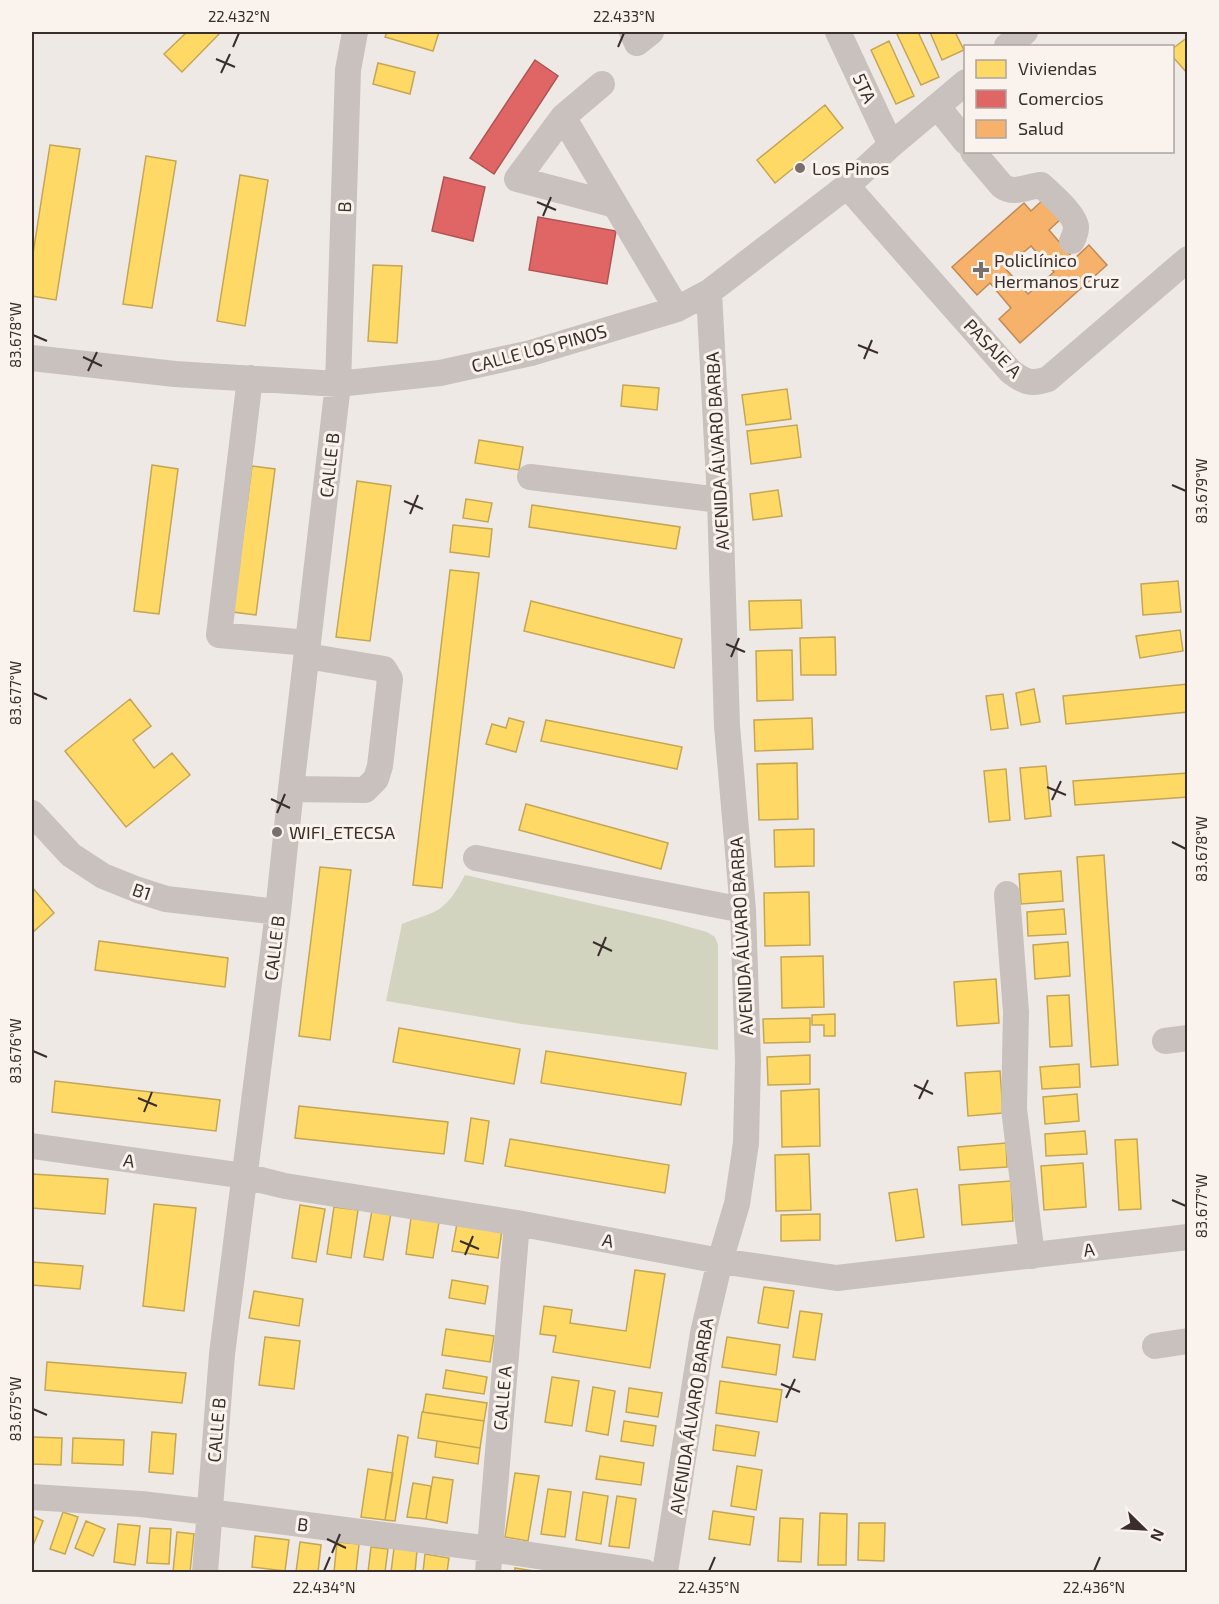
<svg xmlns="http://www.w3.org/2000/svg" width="1219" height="1604" viewBox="0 0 1219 1604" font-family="'Exo 2',sans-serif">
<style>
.green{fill:#d2d4bf}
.homes{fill:#ffd966;stroke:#c4a654;stroke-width:1.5}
.shops{fill:#e06666;stroke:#ae5554;stroke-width:1.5}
.health{fill:#f6b26b;stroke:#bd8a58;stroke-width:1.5;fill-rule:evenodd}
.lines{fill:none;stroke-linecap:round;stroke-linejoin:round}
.minor{stroke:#c8c1bd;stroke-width:26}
.ticks{fill:none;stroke:#392e2b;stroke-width:2}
.poi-dot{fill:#796f6c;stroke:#faf3ed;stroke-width:2}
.labels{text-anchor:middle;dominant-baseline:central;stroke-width:6;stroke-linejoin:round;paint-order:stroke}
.street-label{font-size:18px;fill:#392e2b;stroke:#faf3ed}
.poi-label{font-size:18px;fill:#392e2b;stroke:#faf3ed;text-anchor:start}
.neatline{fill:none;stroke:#392e2b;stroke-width:2}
.ticks-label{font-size:15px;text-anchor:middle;fill:#392e2b}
</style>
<rect width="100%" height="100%" fill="#efe9e5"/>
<path class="green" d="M465,875L664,920L707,932L715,937L718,945V1050L522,1024L386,1001L402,924C413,919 424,917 434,912C449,905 458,888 465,875Z"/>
<path class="homes" d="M187,32H221L182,72L164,54Z
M387,32H439L433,51L385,37Z
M896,32H918L939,77L921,85Z
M930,32H955L964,50L942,60Z
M1188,37V74L1172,56V49Z
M889,41L914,96L896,104L871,50Z
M378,63L415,72L410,94L373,84Z
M825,105L843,128L775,183L757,160Z
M50,145L80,149L56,300L32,296V260Z
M146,156L176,161L152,308L123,304Z
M240,175L268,180L245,326L217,321Z
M373,265L402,266L397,343L368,341Z
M623,385L659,388L657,410L621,406Z
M787,389L791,419L746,425L742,395Z
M797,425L801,457L751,464L747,431Z
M479,440L523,447L519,470L475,463Z
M152,465L178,469L159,614L134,611Z
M252,466L275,469L256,615L233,612Z
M357,481L391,486L370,641L336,637Z
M778,490L782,516L753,520L750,494Z
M466,499L492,503L488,522L463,518Z
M532,505L680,527L676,549L529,527Z
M453,525L492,529L489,557L450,552Z
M450,570L479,573L442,888L413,885Z
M1178,581L1181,612L1143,615L1141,584Z
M801,600L802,628L750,630L749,601Z
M531,601L682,639L674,668L524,631Z
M1180,630L1183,651L1140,658L1136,636Z
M835,637L836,675H801L800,638Z
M792,650L793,700L757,701L756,651Z
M1188,684V712L1066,724L1063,696Z
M1034,689L1040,722L1021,725L1016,693Z
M1003,694L1008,728L991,730L986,696Z
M130,699L151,726L133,740L154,768L172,753L190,775L126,827L65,751Z
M509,718L524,722L516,752L486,744L492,724L506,728Z
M812,718L813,749L755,751L754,720Z
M546,720L682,747L677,769L541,741Z
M797,763L798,819L759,820L757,764Z
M1046,766L1051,816L1025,819L1020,768Z
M1006,769L1010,820L989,822L984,771Z
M1188,773V797L1075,805L1073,781Z
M526,804L668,843L661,869L519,830Z
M814,829V866L775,867L774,830Z
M1104,855L1118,1065L1091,1067L1077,857Z
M320,867L351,870L330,1040L299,1036Z
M1061,871L1063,901L1021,904L1019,874Z
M32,887L54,913L32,933Z
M809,892L810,945L765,946L764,893Z
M1064,909L1066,934L1028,936L1027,912Z
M99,941L228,958L225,987L95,970Z
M1068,942L1070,976L1035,979L1033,945Z
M823,956L824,1007L782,1008L781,957Z
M996,979L999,1023L957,1026L954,982Z
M1069,995L1072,1046L1050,1047L1047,996Z
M835,1014V1036H824V1025H812V1015Z
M810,1018V1042L764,1043L763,1019Z
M399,1028L520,1049L514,1084L393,1062Z
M546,1051L686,1073L681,1105L541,1083Z
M810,1055V1084L768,1085L767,1057Z
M1079,1064L1080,1087L1042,1089L1040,1067Z
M1000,1071L1003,1113L968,1116L965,1073Z
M55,1081L220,1100L216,1131L52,1112Z
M819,1089L820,1146L782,1147L781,1091Z
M1077,1094L1079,1121L1045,1124L1043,1097Z
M299,1106L448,1122L444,1154L295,1138Z
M471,1118L489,1121L483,1164L465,1161Z
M1085,1131L1087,1154L1046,1156L1045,1134Z
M510,1139L669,1165L665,1193L505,1166Z
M1137,1139L1141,1209L1119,1210L1115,1140Z
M1006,1143L1007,1167L960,1170L958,1147Z
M809,1154L811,1210L776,1211L775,1155Z
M1083,1163L1086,1207L1044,1210L1041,1166Z
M32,1174L108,1179L105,1214L32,1208Z
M1011,1181L1013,1221L962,1225L959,1185Z
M917,1189L924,1237L896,1241L889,1193Z
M154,1204L196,1208L184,1311L143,1306Z
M300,1205L325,1209L316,1262L292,1258Z
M334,1207L358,1210L351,1258L327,1254Z
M372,1210L391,1213L383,1260L364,1257Z
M820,1214V1240L781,1241V1215Z
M411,1218L439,1222L433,1258L406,1254Z
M457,1223L502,1230L498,1258L452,1251Z
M32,1262L83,1266L80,1289L32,1285Z
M635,1270L665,1274L650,1368L553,1352L556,1336L540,1334L544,1306L572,1310L570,1323L626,1331Z
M452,1280L488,1286L485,1304L449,1298Z
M764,1287L794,1291L788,1328L758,1323Z
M254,1291L303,1299L299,1326L249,1318Z
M800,1311L822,1314L815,1360L793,1357Z
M446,1329L494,1336L490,1362L442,1355Z
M265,1337L300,1341L294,1389L259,1385Z
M727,1337L780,1345L776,1375L722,1367Z
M47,1362L186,1373L182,1403L45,1390Z
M446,1370L487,1377L484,1394L443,1388Z
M552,1377L579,1381L572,1426L545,1422Z
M720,1381L782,1390L777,1422L716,1413Z
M593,1387L615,1391L608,1435L586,1431Z
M629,1388L662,1393L658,1417L626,1412Z
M426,1394L487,1403L484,1421L423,1412Z
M422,1412L484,1421L480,1448L418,1438Z
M624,1421L656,1426L653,1446L621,1441Z
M716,1425L759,1432L755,1456L713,1450Z
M152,1432L176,1434L173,1474L149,1472Z
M398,1435L408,1437L395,1521L385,1520Z
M32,1437L62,1438L61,1465L32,1464Z
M73,1438L124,1440L123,1465L72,1463Z
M437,1441L480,1448L478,1464L435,1457Z
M600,1456L644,1463L641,1485L596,1479Z
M737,1466L762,1470L756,1510L731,1506Z
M368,1469L393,1473L385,1520L361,1517Z
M515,1473L539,1476L528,1541L505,1537Z
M433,1477L453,1480L447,1523L426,1519Z
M413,1483L431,1486L426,1519L407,1517Z
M548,1489L571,1492L565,1537L541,1534Z
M583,1492L608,1496L601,1544L576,1540Z
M617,1496L636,1499L629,1548L609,1546Z
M713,1511L754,1517L750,1545L709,1539Z
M63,1512L78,1517L65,1554L50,1549Z
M820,1513L847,1514L846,1565H818Z
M32,1516L43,1521L32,1548Z
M780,1518L803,1519L801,1562L778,1561Z
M86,1521L105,1529L93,1556L75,1548Z
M859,1523H885L884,1561L858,1560Z
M118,1524L140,1526L135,1565L114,1562Z
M150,1528L171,1529L169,1564L147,1563Z
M177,1532L194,1534L190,1572H173Z
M255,1536L289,1540L285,1571L252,1567Z
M300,1542L321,1545L318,1572H296Z
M337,1542L359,1544L356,1572H334Z
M371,1547L388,1549L385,1572H368Z
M394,1548L417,1551L415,1572H391Z
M425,1554L449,1558L447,1572H423Z
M515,1568L540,1572H515Z"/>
<path class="shops" d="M535,60L558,76L494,174L470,158Z
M444,177L485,187L473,241L432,231Z
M538,217L616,231L607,284L529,270Z"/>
<path class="health" d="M1045,198L1062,218L1049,230L1074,259L1089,245L1107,265L1020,343L999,319L1011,308L990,283L977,295L952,267L1024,203L1031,211ZM1031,246L1054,272L1028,294L1005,268Z"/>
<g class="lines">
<path class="minor" d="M632,32L637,43L651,32
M838,32L891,145
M1007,46L1025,32
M937,106L966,142
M563,117L602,84
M973,152L1002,186C1014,195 1028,186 1041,185C1050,193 1075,215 1076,227C1076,231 1074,237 1072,241
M847,186L1010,371C1024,382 1031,385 1048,379L1188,259
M615,205L517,179L563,117L677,309
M32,358L175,374L338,384L440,373L531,353L677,309L709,292L847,186L891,145L966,82
M250,378L219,635L308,643
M530,477L720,500
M291,789L365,790L376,779L380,766L390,679L384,669L307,656
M32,813L71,855L103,876L138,890L166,899L278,912
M476,858L743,910
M1007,894L1016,1012L1014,1109L1032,1256
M1165,1041L1188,1038
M32,1146L245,1176L285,1186L517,1223L720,1261L837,1278L1188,1237
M1155,1346L1188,1341
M32,1497L141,1504L209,1512L490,1549L645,1572
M205,1572L222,1354L278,912L291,789L338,384L348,70L355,32
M488,1572L517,1223
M665,1572L703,1333L720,1261L737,1204L746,1143L748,1061L743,910L727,726L720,500L709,292"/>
</g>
<path class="ticks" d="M233,47L239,33M618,47L624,33M216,59L235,67M221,73L230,54M537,202L556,210M543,216L551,197M33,335L47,341M858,345L878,353M83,357L102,366M864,359L872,340M88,371L97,352M1172,485L1186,491M404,501L423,509M410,514L418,495M726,644L745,652M731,657L739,638M33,693L47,699M1047,787L1066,795M271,799L290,808M1052,800L1061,781M277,813L285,794M1172,842L1186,849M593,942L612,951M598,956L606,937M33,1051L47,1057M914,1085L933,1094M138,1098L157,1106M919,1099L928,1080M144,1112L152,1092M1172,1200L1186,1206M460,1241L479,1249M465,1255L473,1236M781,1384L800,1392M786,1398L795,1379M33,1409L47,1415M327,1539L346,1548M332,1553L340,1534M324,1571L330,1557M709,1571L715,1557M1094,1571L1100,1557"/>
<g class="poi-dot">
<circle cx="800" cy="168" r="6"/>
<path d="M978 261h6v6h6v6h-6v6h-6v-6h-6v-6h6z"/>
<circle cx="277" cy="832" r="6"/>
</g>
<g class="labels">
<g class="street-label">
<text transform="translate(865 88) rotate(65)">5TA</text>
<text transform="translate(344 207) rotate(-88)">B</text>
<text transform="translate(539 348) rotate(-15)">CALLE LOS PINOS</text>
<text transform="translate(993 348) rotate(46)">PASAJE A</text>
<text transform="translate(717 451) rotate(-93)">AVENIDA ÁLVARO BARBA</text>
<text transform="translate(329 465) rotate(-84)">CALLE B</text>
<text transform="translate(142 891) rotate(19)">B1</text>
<text transform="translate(741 936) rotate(-93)">AVENIDA ÁLVARO BARBA</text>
<text transform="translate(274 948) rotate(-83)">CALLE B</text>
<text transform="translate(129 1160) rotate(8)">A</text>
<text transform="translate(608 1240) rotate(11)">A</text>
<text transform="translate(1089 1249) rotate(-7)">A</text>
<text transform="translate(502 1398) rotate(-85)">CALLE A</text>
<text transform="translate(691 1416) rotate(-81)">AVENIDA ÁLVARO BARBA</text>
<text transform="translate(216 1430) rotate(-85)">CALLE B</text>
<text transform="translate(303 1524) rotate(7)">B</text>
</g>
<g class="poi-label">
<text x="812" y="168">Los Pinos</text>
<text x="994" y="260">Policlínico<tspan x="994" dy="21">Hermanos Cruz</tspan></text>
<text x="289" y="832">WIFI_ETECSA</text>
</g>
</g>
<rect width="1219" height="1604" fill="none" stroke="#faf3ed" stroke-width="66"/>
<rect x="964" y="45" width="210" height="108" fill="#faf3ed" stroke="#ada49f" stroke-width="1.5"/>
<rect x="976" y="60" width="30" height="18" fill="#ffd966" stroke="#ada49f" stroke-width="1.5"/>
<text x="1018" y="75" font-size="18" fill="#392e2b">Viviendas</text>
<rect x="976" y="90" width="30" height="18" fill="#e06666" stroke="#ada49f" stroke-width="1.5"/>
<text x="1018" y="105" font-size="18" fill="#392e2b">Comercios</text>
<rect x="976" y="120" width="30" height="18" fill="#f6b26b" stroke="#ada49f" stroke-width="1.5"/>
<text x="1018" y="135" font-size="18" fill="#392e2b">Salud</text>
<g transform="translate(1144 1529) rotate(114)" stroke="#faf3ed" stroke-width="4.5" paint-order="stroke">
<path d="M0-4.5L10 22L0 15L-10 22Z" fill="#392e2b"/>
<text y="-9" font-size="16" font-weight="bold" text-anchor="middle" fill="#392e2b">N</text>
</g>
<rect x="33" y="33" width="1153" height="1538" class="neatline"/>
<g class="ticks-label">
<text x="239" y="22">22.432°N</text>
<text x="624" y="22">22.433°N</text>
<text transform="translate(16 335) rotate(-90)" y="5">83.678°W</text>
<text transform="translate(1202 491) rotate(-90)" y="5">83.679°W</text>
<text transform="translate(16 693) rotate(-90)" y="5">83.677°W</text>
<text transform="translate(1202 849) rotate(-90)" y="5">83.678°W</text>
<text transform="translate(16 1051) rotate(-90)" y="5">83.676°W</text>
<text transform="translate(1202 1206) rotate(-90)" y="5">83.677°W</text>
<text transform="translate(16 1409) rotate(-90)" y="5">83.675°W</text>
<text x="324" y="1593">22.434°N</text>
<text x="709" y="1593">22.435°N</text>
<text x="1094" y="1593">22.436°N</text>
</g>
</svg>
